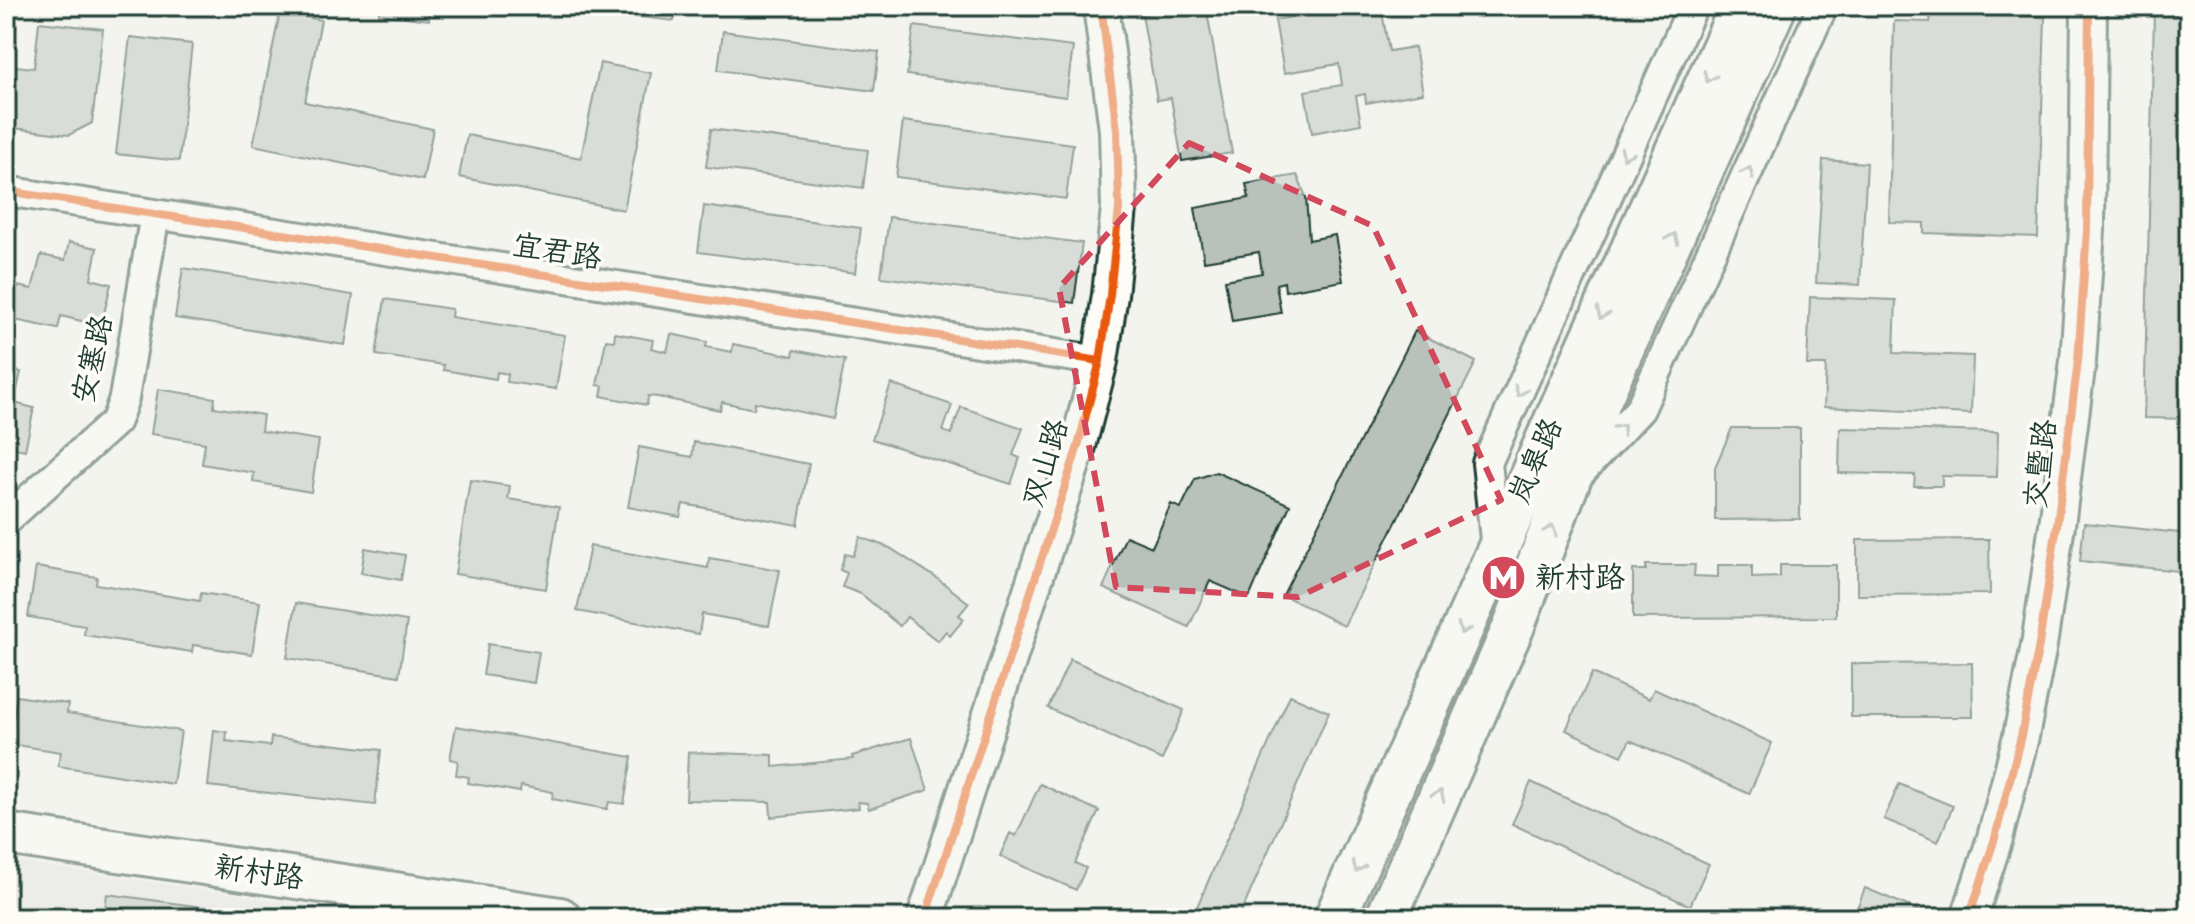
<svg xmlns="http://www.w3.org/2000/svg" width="2195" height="924" viewBox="0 0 2195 924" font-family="'Architects Daughter','LXGW WenKai TC',sans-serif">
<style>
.built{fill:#e2e5df}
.building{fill:#b9c1bb;stroke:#1f3d34;stroke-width:2}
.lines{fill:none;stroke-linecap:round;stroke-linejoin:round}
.minor-casing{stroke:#1f3d34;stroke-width:34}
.tertiary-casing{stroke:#1f3d34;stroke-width:40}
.secondary-casing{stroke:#1f3d34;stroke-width:46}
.minor{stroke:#fdfcf7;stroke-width:28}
.tertiary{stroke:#fdfcf7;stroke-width:34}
.secondary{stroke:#fdfcf7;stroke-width:40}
.cycleway-casing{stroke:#fdfcf7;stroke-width:13}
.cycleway{stroke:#e8590c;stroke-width:8}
.oneway{stroke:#8e9c96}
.marked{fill:none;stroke:#d1495b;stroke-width:6;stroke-dasharray:16 10;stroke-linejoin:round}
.labels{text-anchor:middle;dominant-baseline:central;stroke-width:7;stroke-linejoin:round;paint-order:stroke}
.street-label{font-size:30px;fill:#1f3d34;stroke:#fdfcf7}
.poi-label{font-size:30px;fill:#1f3d34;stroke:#fdfcf7;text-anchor:start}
</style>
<rect width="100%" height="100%" fill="#f4f4ef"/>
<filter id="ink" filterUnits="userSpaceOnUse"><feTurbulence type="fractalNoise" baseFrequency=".0125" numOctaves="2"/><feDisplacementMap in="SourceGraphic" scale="16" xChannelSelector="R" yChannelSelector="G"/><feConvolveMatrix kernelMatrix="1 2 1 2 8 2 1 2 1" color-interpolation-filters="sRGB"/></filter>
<g filter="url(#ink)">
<path class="built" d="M6,860L395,918H6Z"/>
<path class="building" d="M380,6H430L429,20L379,14Z
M545,6H676L674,21Z
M1155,6H1206L1232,153L1182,161L1171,98L1157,100L1142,14L1156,12Z
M1328,6H1381L1389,51L1415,47L1423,93L1366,103L1365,94L1356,96L1361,124L1312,133L1305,91L1342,85L1339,64L1284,73L1275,20L1329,10Z
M280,12L321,20L305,102L433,129L423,180L253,145Z
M1931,13L2045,17L2038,237L1924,233V223L1889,222L1894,21L1930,22Z
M2154,14L2189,15V419L2144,418Z
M39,22L103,29L92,123L69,135L6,127V65L34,68Z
M914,26L1073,47L1066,97L907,75Z
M723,31L879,52L874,91L718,70Z
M130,37L192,44L179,161L116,154Z
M600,63L651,73L624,210L459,177L467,135L581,158Z
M903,121L1073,144L1066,199L896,177Z
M711,129L868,150L863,188L706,167Z
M1823,160L1867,163L1860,285L1816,283Z
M1297,175L1306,197L1309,240L1335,235L1343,281L1285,291L1284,282L1276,284L1281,313L1232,321L1225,280L1262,273L1259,252L1204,261L1195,208L1249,198L1246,184Z
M704,206L861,228L855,273L698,252Z
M889,217L1082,243L1074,303L881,277Z
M69,242L97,248L91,279L111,284L101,326L61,316L58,329L10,319L17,286L32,289L41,255L65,260Z
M183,268L353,295L345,345L175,318Z
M1810,297L1896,300L1894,353L1973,356L1971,414L1824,407L1826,365H1807Z
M385,299L452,309L451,317L565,335L556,389L507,382L508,374L497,372L496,379L443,370L444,365L376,355Z
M1415,331L1476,362L1344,626L1283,595Z
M615,333L653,340L651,348L667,352L671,334L707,342L706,347L732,352L733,344L793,356L794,350L845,360L833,419L755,402L754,409L722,402L720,410L658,397L648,396L647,405L601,396L603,386L597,385L606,340L614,341Z
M6,369L21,372L14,403L34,408L25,450L6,446Z
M891,384L952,405L943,431L951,434L961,407L1023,428L1013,455L1020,458L1011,484L872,439Z
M158,389L215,398L214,407L263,415L261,431L319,440L311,492L253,482L254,473L202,464L205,443L151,434Z
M1732,428H1800V519L1715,520V467Z
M1840,428L1998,432L1997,477L1942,476V486H1914L1915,475L1839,473Z
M694,442L809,464L798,525L683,504L680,517L628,507L639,447L692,457Z
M1216,472L1290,505L1249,598L1210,581L1189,627L1103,588L1126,536L1152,547L1171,504L1181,508L1195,479Z
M470,480L510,486L508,499L559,507L546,589L455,574Z
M2084,523L2189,534V572L2080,561Z
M860,537L890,548L938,579L969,603L959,615L964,619L950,636L946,631L938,641L907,617L900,626L861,594L842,587L847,573L840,570L845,554L853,556Z
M1989,539L1990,594L1857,595V540Z
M590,546L708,568L709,558L780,570L769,626L702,614L699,634L577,611Z
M365,548L405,555L401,580L361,573Z
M1646,565H1695L1694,576L1718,577V565H1752V578L1780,577V565H1836V617L1633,618V570H1646Z
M36,567L97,577L96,584L200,601L201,593L260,602L252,654L193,645L192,652L84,635L85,626L28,617Z
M296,603L407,621L399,676L287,658Z
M488,644L539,652L534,683L483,675Z
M1070,659L1184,710L1162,760L1048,708Z
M1972,663L1973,717H1851V664Z
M1592,673L1649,699L1654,689L1772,743L1749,794L1630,740L1622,756L1566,730Z
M1290,695L1329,712L1239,918H1192Z
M17,696L68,704L67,713L181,731L173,784L58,766L61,752L9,744Z
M456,726L632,757L624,804L609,802L607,809L552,799L553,792L521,786L520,792L468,783L469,777L456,775L458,761L450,759Z
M214,730L227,732L226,741L270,746L271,737L381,750L375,805L208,786Z
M911,738L928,790L869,809L867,803L858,802L859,808L771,817L770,802L686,800L688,752L773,755V767L853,759L852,756Z
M1531,782L1709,864L1690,906L1512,824Z
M1040,784L1099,811L1075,863L1086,868L1076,890L1000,856L1010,833L1016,836Z
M1899,784L1953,806L1938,842L1884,819Z
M1865,888L1925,913L1923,918H1853Z
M107,894L283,918H104Z"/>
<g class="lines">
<defs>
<path id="minor" d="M6,191L1100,361
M1579,474L1640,409L1823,6
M6,520L116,421L124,398L155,214
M1496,549L1487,463L1693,6"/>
<path id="tertiary" d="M925,918L1078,446L1100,361L1110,295L1119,208L1117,130L1101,6
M1969,918L1995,838L2021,736L2039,645L2057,525L2078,361L2087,230L2089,6"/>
<path id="secondary" d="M6,834L560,918
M1335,918L1570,386L1741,6
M1386,918L1513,628L1600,401L1776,6"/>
</defs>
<use href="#minor" class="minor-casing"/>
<use href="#tertiary" class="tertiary-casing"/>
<use href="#secondary" class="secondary-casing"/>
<use href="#minor" class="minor"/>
<use href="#tertiary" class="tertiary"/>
<use href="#secondary" class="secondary"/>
<defs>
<path id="cycleway" d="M6,191L1100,361
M925,918L1078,446L1100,361L1110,295L1119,208L1117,130L1101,6
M1969,918L1995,838L2021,736L2039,645L2057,525L2078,361L2087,230L2089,6"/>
</defs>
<use href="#cycleway" class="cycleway-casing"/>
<use href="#cycleway" class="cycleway"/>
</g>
<defs><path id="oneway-chevron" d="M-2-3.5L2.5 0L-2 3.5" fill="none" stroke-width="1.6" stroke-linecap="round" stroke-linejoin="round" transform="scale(2)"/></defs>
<g class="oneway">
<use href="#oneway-chevron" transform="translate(1709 77) rotate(114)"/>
<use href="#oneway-chevron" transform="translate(1626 154) rotate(114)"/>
<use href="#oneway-chevron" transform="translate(1748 172) rotate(-66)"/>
<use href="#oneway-chevron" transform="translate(1673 238) rotate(-66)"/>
<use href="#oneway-chevron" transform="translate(1602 314) rotate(114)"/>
<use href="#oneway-chevron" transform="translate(1520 391) rotate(114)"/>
<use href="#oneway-chevron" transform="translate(1621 429) rotate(-47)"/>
<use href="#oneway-chevron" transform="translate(1551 530) rotate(-69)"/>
<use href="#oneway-chevron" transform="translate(1463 629) rotate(114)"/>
<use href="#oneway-chevron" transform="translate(1439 795) rotate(-66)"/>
<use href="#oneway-chevron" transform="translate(1358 867) rotate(114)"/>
</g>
</g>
<path d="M0 0H2195V924H0ZM1189,143L1373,226L1501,500L1298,597L1116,587L1059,288Z" fill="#f4f4ef" fill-opacity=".55" fill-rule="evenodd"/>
<path class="marked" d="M1189,143L1373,226L1501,500L1298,597L1116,587L1059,288Z"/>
<defs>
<symbol id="metro-disc" viewBox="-11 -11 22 22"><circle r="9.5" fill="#d1495b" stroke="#fdfcf7"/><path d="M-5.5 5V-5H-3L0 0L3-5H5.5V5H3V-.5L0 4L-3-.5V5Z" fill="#fff"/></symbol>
</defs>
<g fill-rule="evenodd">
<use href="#metro-disc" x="1478" y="552" width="51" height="51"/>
</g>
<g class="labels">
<g class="street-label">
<text transform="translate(557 252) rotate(9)">宜君路</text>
<text transform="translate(93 359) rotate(-77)">安塞路</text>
<text transform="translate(1536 461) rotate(-66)">岚皋路</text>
<text transform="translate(1046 463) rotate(-73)">双山路</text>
<text transform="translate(2041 464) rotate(-83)">交暨路</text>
<text transform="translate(259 873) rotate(8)">新村路</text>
</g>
<g class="poi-label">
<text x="1535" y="578">新村路</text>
</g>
</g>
<rect width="2195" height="924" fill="none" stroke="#fdfcf7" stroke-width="32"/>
<rect x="16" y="16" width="2163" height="892" fill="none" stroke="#1f3d34" stroke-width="3" filter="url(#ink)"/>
</svg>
